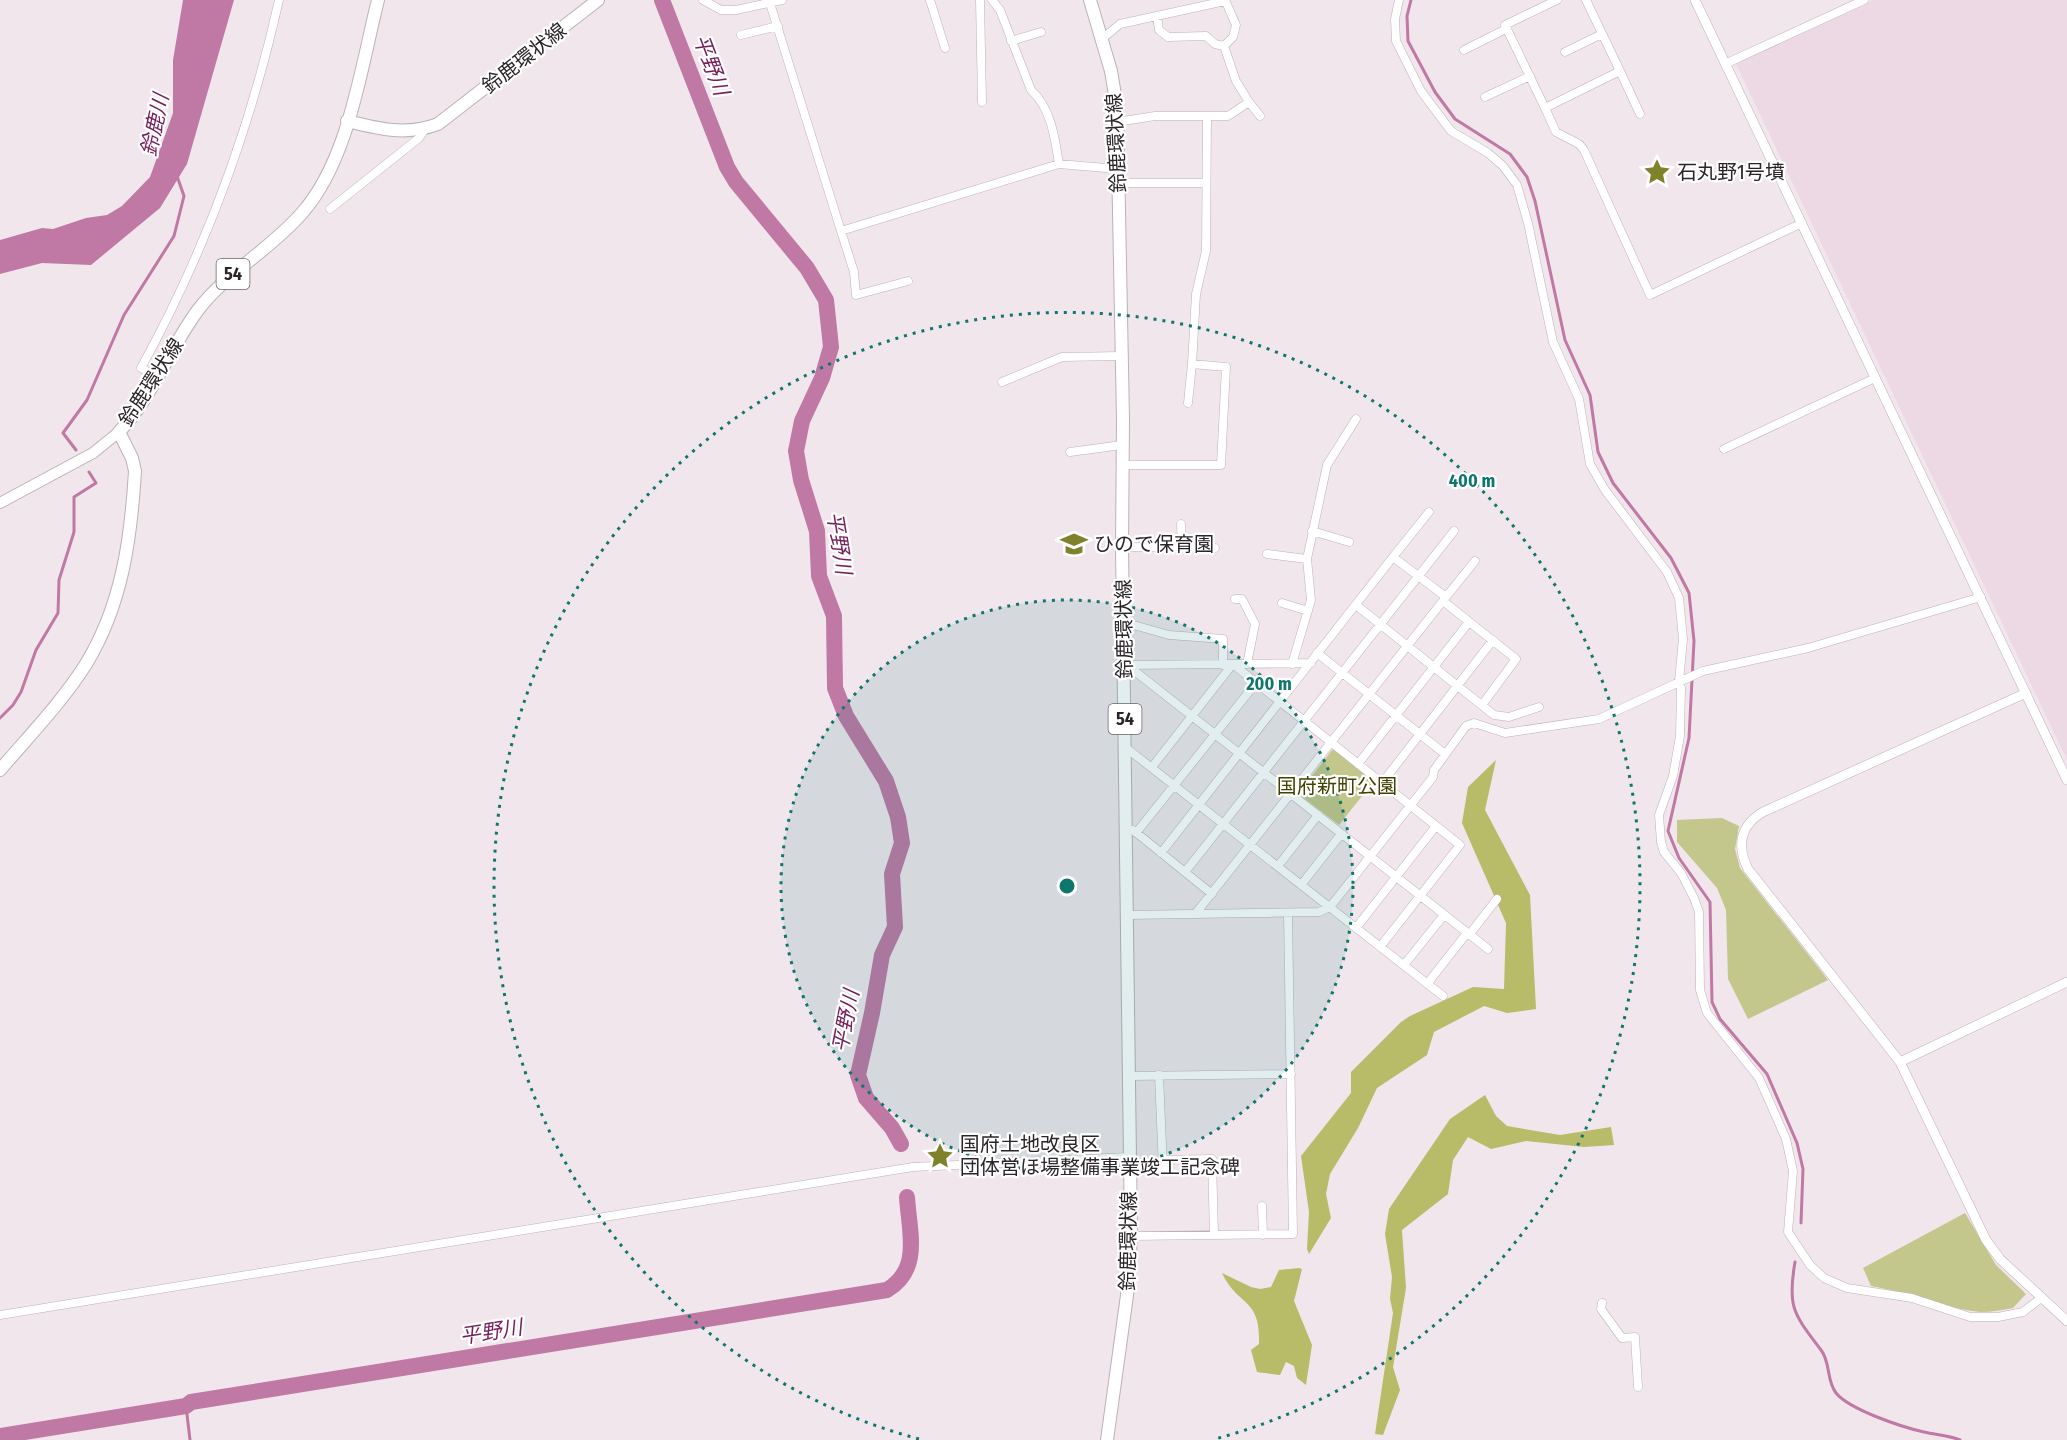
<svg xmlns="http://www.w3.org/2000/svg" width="2067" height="1440" viewBox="0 0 2067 1440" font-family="'Fira Sans Condensed','Noto Sans JP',sans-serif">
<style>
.built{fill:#ecd9e4}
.green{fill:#c3c78b}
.forest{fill:#b8bb68}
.water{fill:#c078a5}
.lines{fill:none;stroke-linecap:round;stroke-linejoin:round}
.stream{stroke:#c078a5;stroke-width:3}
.river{stroke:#c078a5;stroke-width:16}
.minor-casing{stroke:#bcb1b7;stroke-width:9}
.tertiary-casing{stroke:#bcb1b7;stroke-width:10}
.secondary-casing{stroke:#bcb1b7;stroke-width:12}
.primary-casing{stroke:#bcb1b7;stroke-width:14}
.minor{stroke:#fff;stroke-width:8}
.tertiary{stroke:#fff;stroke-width:9}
.secondary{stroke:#fff;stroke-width:10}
.primary{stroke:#fff;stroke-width:12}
.ring{fill:none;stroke:#0f766e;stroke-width:3;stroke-dasharray:3 6}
.labels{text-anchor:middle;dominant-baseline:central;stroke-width:4.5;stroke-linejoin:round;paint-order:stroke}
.shield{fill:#fff;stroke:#6a6668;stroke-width:1.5}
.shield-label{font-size:18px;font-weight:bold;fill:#2a2528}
.street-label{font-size:20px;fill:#2a2528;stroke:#fff}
.poi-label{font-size:20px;fill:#2a2528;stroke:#fff;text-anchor:start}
.park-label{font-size:20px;fill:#414200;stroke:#fff}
.water-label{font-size:21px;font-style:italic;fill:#741e5a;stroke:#fff}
.centre{fill:#0f766e;stroke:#fff;stroke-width:3}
.ring-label{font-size:18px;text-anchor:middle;font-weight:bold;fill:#0f766e;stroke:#fff;stroke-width:4.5;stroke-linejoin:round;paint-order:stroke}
</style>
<rect width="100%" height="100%" fill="#f1e6ec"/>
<path class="built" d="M1872,0H2067V760L1736,64Z"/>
<path class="green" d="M1332,750H1337L1374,781L1339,825L1300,795V791Z
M1722,818L1739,826L1735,849L1740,868L1828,980L1748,1019L1728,979L1726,910L1717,888L1677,842V820Z
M1965,1213L1996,1265L2026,1294L2013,1308C2003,1310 1991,1312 1981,1312C1946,1309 1907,1292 1871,1286L1863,1268Z"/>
<path class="forest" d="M1496,760L1485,810L1530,895L1536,1009L1507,1013L1484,1006L1434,1032L1427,1055L1377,1088L1358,1128L1330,1174L1326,1194L1331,1218L1309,1254L1307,1249L1309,1212L1301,1156L1351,1093V1072L1401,1022L1410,1016L1473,987L1504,989L1506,923L1462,823L1468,787Z
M1485,1095L1496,1116L1507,1126L1560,1135L1611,1127L1614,1145L1584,1147L1526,1141L1491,1149L1468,1137L1453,1160L1448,1194L1402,1230L1406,1288L1393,1367L1400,1390L1383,1435L1375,1434L1393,1313L1390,1299L1392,1277L1385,1234L1389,1209L1450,1119Z
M1299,1268L1302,1269L1294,1301L1312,1345L1306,1385L1297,1378L1294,1366L1286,1362L1280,1375L1257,1372L1251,1350L1259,1344C1261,1297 1238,1307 1222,1273L1251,1287L1260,1289L1271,1287L1279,1270Z"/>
<path class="water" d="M183,0H234L187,164L160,208L91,265L42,263L0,274V240L42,228L53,229L86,218L107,215L122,206L150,177L173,113V60Z"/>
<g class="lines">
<path class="stream" d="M1411,0L1407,16L1408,41L1435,92L1455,119L1510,154L1527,177L1535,201L1565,340L1590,395L1598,452L1613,483L1671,558L1689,593L1694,641L1689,738L1668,831L1679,858L1710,902L1712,1002L1720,1019L1767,1074L1797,1143L1803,1169L1801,1223
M76,450L63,433L87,400L124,315L174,236L184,196L177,176
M0,718L13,705L21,692L36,650L58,613L59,580L74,532V497L96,483L89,472
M1795,1262C1787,1308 1794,1314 1821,1350C1831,1363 1826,1380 1836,1393C1850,1410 1902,1427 1924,1432C1936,1435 1948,1435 1960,1440
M186,1406L190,1440"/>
<path class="river" d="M662,0L727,167L736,182L807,268L826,300L831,347L822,378L802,421L796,451L801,480L817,531L819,576L834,616L835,688L846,716L886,781L898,817L902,843L892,874L895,927L882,955L872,1013L858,1075L866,1098L892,1128L901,1144
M0,1436L186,1406L191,1402L887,1290C922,1269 909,1232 907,1197"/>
<defs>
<path id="minor" d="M703,0L721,10H736L782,0
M769,0L841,231L1059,164L1118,169
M930,0L945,48
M980,0L982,102
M992,0L1000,10L1031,90C1051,108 1055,138 1059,164
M1399,0L1395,19L1396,41L1421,91L1451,131L1488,153L1503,166L1517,185L1528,223L1553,342L1579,399L1590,464L1605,490L1667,572L1679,598L1683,639L1679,681L1681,688L1680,736L1673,776L1659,815L1661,842L1664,852L1681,873L1694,898L1699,912L1700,990L1707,1013L1759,1078L1786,1139L1793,1171L1788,1232L1810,1265L1824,1278L1847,1288L1912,1298L1970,1317H1998L2023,1312L2041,1298
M1586,0L1620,71L1545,108L1556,132L1579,144L1584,150L1650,295L1802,223
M1157,16L1159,30L1168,37L1206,36L1215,44L1224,46
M741,35L778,26
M1102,39L1120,24L1225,1
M1011,41L1041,32
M1464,50L1506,29
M1565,52L1602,34
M1725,64L1864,0
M1620,71L1640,114
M1485,97L1530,76
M1249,102L1260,116
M1545,108L1505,25L1557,0
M1117,122L1155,116H1228L1249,102L1236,81L1224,46L1233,37L1236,25L1225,0
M1119,183H1206
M330,209L419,138L425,129
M841,231L854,272L856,295L908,281
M158,377L141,368C205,252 250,130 279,0
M1002,382L1062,357L1121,356
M1188,403L1192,364
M1724,449L1875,378
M1070,452L1122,445
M1122,465H1221L1226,367L1192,364L1196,294L1206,251L1207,116
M1181,524L1182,547
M1312,531L1349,542
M1122,547L1215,548
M1267,554L1307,559
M1393,557L1429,512
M1446,597L1475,561
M1235,599H1242L1255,624L1247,664
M1443,601L1516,659L1482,705
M1282,603L1308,611
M1356,605L1494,715L1509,717L1539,707
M1123,622L1169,635L1223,639V665
M1317,653L1445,754
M1292,664L1311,600L1307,559L1327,465L1356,419
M1127,665L1488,949
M1127,665L1311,663
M1234,665L1460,845L1380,947
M1125,747L1443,996
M1358,764L1469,622
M1152,767L1232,665
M1382,783L1493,640
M1133,830L1212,894
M1136,833L1256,683
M1161,853L1393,557L1446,597L1196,913
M1278,866L1318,815
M1185,872L1454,531
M1301,885L1341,834
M1127,915L1319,912L1330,907L1433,777L1434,770L1466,726L1474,723L1505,733L1599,719L1703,671L1808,648L1981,597
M1356,928L1436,826
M1469,935L1497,899
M1404,965L1444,915
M1427,984L1467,933
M1129,1076L1291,1074
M1162,1160L1212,1159L1214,1235
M1129,1170L1163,1169L1159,1075
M1262,1206L1263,1235
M1131,1236L1293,1234L1288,913
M1602,1303L1601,1309L1622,1338L1635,1337L1638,1387
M0,1315L913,1167L1129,1157"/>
<path id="tertiary" d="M1695,0L2067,780
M2026,693L1763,812C1741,825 1736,845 1748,869L1900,1062L1986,1240L2000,1259L2067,1321
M1900,1062L2067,982"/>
<path id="secondary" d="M0,503L93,453L119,432"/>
<path id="primary" d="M1090,0L1111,71L1117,107L1123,419L1122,547L1131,1236L1128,1288L1107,1440
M347,121C379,129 406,136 438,124L598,0
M0,770C29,736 62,702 86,664C122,605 131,539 135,471L132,458L119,432C153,396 169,349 198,310C227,272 271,249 302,213C349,160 361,67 378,0"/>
</defs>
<use href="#minor" class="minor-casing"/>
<use href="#tertiary" class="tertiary-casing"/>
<use href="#secondary" class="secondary-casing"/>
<use href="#primary" class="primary-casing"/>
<use href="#minor" class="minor"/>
<use href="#tertiary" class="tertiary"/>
<use href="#secondary" class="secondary"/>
<use href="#primary" class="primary"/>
</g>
<circle cx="1067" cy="886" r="286" fill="#0f766e" fill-opacity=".12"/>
<g class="ring">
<circle cx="1067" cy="886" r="286"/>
<path d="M919 1439A573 573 0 1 1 1215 1439"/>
</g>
<defs>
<symbol id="sight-bare" viewBox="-9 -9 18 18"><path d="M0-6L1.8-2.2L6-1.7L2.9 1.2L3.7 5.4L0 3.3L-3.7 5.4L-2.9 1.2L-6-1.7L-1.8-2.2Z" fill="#7f812b" stroke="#fff" stroke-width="2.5" paint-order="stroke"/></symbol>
<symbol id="school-bare" viewBox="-9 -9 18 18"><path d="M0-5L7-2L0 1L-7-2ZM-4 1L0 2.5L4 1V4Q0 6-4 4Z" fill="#7f812b" stroke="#fff" stroke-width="2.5" paint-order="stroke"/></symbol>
</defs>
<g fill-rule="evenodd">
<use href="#sight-bare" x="1638" y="153" width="38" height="38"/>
<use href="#school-bare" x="1055" y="525" width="38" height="38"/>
<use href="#sight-bare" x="921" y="1137" width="38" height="38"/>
</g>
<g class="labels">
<g class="shield">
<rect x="216.5" y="259" width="33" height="30" rx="4.5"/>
<rect x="1108.5" y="704" width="33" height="30" rx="4.5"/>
</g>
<g class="shield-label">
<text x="233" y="274">54</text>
<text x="1125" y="719">54</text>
</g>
<g class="street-label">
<text transform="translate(524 58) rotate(-38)">鈴鹿環状線</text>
<text transform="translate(1116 143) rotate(-93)">鈴鹿環状線</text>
<text transform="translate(151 382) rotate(-57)">鈴鹿環状線</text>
<text transform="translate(1124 629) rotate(-91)">鈴鹿環状線</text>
<text transform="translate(1128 1241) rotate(-89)">鈴鹿環状線</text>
</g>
<g class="poi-label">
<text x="1677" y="172">石丸野1号墳</text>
<text x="1094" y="544">ひので保育園</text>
<text x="960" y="1144">国府土地改良区<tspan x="960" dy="23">団体営ほ場整備事業竣工記念碑</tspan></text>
</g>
<g class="park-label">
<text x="1337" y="786">国府新町公園</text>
</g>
<g class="water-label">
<text transform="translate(711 65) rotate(69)">平野川</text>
<text transform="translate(155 125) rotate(-78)">鈴鹿川</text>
<text transform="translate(839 543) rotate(81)">平野川</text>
<text transform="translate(846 1021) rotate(-79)">平野川</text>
<text transform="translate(491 1332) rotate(-9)">平野川</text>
</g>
</g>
<circle cx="1067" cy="886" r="9" class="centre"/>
<g class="ring-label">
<text x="1472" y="487">400 m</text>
<text x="1269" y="690">200 m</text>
</g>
</svg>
